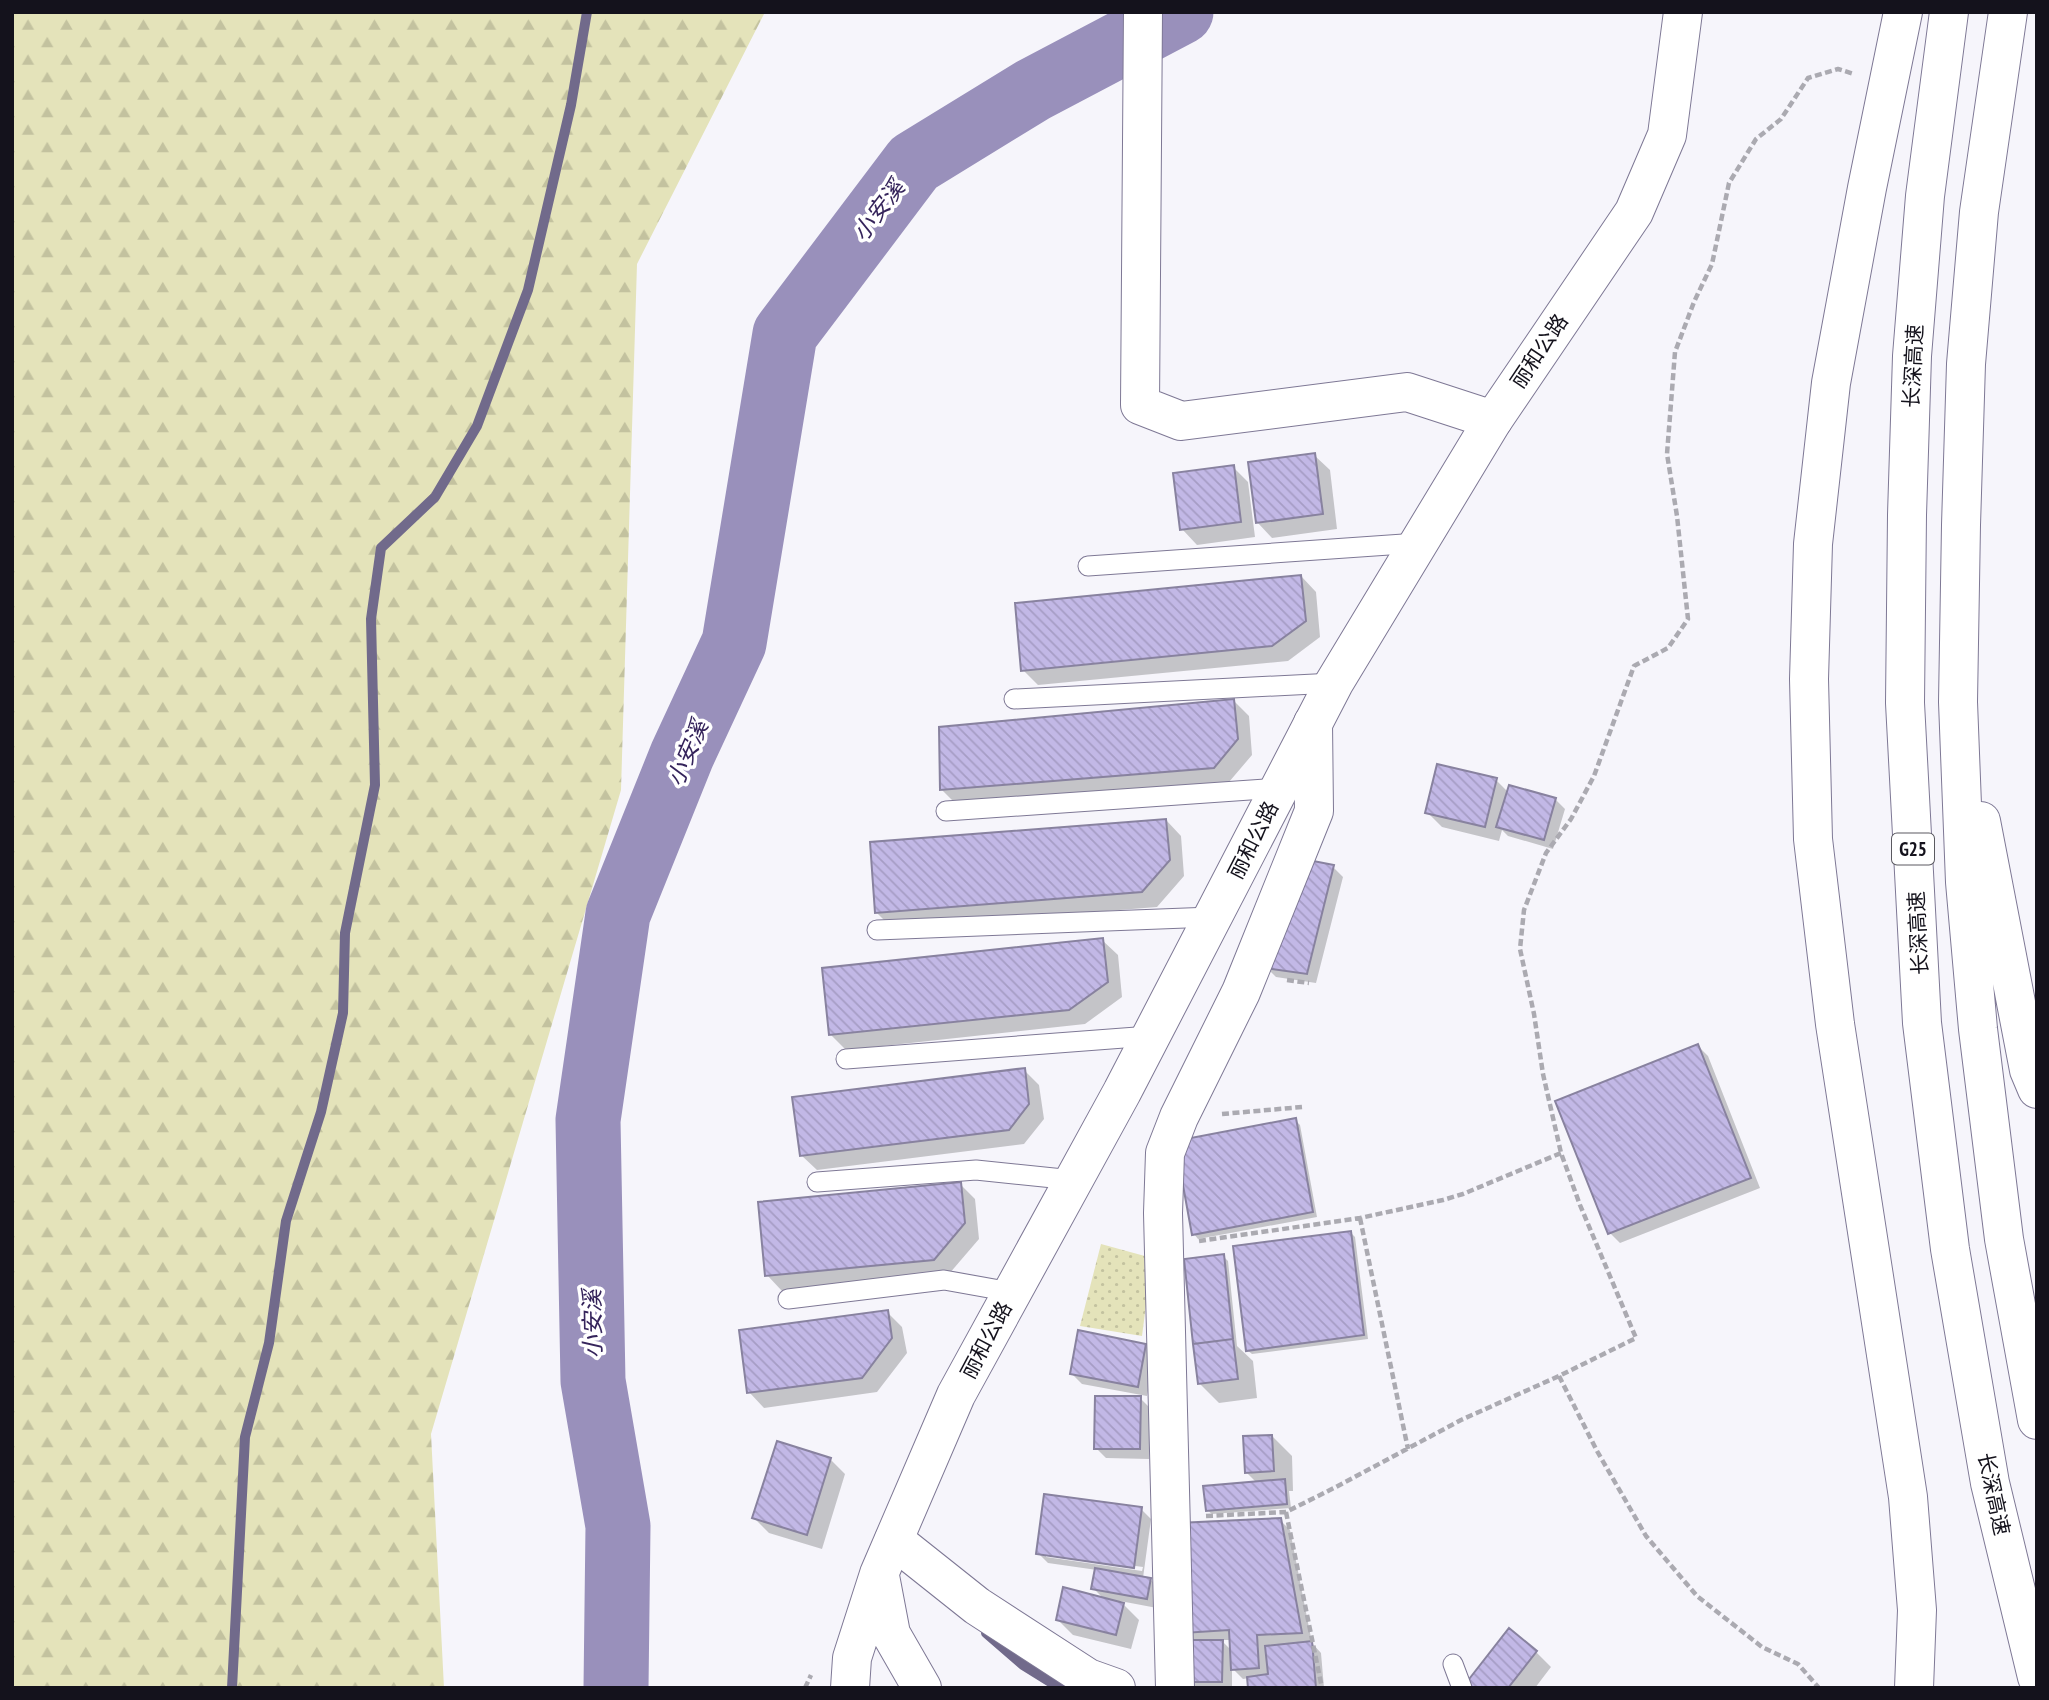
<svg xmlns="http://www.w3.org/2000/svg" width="2049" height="1700" viewBox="0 0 2049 1700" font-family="'PT Sans Narrow','Noto Sans SC',sans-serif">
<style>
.forest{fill:url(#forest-firs)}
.park{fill:url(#park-dots)}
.shadow{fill:#0003;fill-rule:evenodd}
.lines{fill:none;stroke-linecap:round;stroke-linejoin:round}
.stream{stroke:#716a8b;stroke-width:10}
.river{stroke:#9990bb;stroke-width:65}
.building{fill:url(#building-back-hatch);stroke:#88829f;stroke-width:2}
.lane-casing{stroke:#7e7895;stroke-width:21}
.street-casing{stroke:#7e7895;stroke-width:40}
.secondary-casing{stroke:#7e7895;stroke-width:40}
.highway-casing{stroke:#7e7895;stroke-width:40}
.path{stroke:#abaab1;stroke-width:4.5;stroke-dasharray:7 3.5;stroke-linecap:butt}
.lane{stroke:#fff;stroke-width:19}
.street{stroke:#fff;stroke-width:38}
.secondary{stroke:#fff;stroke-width:38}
.highway{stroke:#fff;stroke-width:38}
.labels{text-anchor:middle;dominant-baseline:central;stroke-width:7;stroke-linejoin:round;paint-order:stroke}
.shield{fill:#fff;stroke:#5a5960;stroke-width:2}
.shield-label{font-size:19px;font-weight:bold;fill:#14121c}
.street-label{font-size:21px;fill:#14121c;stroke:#fff}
.water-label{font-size:23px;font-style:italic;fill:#35245b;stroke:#fff}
</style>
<defs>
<pattern id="forest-firs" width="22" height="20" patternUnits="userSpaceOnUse" patternTransform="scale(1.75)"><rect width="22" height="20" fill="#e4e3ba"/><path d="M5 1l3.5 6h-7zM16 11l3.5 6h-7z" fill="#c3c29f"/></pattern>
<pattern id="park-dots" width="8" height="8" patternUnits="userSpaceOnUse" patternTransform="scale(1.75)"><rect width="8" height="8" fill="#e4e3ba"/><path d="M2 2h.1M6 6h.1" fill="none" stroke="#c3c29f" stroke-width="1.8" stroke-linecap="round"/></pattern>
<pattern id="building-back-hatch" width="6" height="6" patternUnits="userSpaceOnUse" patternTransform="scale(1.75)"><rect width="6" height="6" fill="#c2b8e6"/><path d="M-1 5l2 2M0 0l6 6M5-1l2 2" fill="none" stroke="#a69dc5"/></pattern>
</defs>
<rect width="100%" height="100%" fill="#f6f5fb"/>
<path class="forest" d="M12,12H765L637,264L621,790L431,1434L444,1688H12Z"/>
<path class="park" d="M1101,1244L1152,1258L1142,1336L1080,1326Z"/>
<path class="shadow" d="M1314,455L1330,470L1337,529L1272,538L1257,522Z
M1233,467L1248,482L1255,537L1197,545L1182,529Z
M1301,576L1316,592L1320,637L1288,661L1038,685L1023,670Z
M1234,701L1249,716L1252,755L1229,782L957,805L942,790Z
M1496,780L1508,792L1555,799L1565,809L1553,849L1508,836L1502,830L1499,841L1442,827L1427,812Z
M1166,820L1181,836L1184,876L1157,907L892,928L877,913Z
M1333,867L1343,877L1316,983L1276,977L1266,967Z
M1102,940L1118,955L1122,997L1085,1024L846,1050L831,1035Z
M1698,1046L1708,1056L1760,1188L1620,1243L1610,1233L1558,1102Z
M1024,1070L1039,1085L1044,1119L1024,1144L817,1170L801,1155Z
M1295,1120L1300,1125L1317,1217L1198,1239L1194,1234Z
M960,1184L975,1199L979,1239L949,1274L782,1291L767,1275Z
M1351,1233L1355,1237L1368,1339L1252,1354L1247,1350Z
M1223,1256L1228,1261L1237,1346L1253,1361L1257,1398L1219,1403L1199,1383Z
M887,1312L902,1327L907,1353L877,1392L764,1408L749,1392Z
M1145,1345L1155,1355L1147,1396L1082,1384L1072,1374Z
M1140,1398L1150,1408L1149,1459L1106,1458L1096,1448Z
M1272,1436L1292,1456L1293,1491H1289L1291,1508L1212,1514L1207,1510L1258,1484L1247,1473Z
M830,1459L845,1474L822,1549L769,1533L754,1518Z
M1141,1509L1151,1519L1143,1578L1150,1579L1160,1589L1157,1608L1120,1601L1139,1620L1131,1649L1073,1635L1058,1620L1105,1600L1093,1588L1097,1570L1048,1563L1038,1553ZM1046,1554L1143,1567L1142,1571L1046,1557Z
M1280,1520L1290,1530L1312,1643L1321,1653L1324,1688H1250L1249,1678L1243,1679L1232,1668V1688H1195L1188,1681L1184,1632ZM1221,1640H1231L1232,1651Z
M1536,1652L1551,1667L1535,1688H1473Z"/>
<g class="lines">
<path class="stream" d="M986,1633L1023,1665L1060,1688
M232,1688L245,1437L269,1343L286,1221L321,1112L343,1013L345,933L375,785L371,619L381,548L435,497L477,426L528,290L571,105L587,12"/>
<path class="river" d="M616,1688L618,1526L593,1381L588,1120L618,914L682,755L734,643L785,334L914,163L1033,90L1181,12"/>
</g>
<path class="building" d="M1315,453L1323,514L1256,523L1248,462Z
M1234,465L1241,522L1180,530L1173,473Z
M1301,575L1306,621L1272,646L1021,671L1015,603Z
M1234,699L1238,739L1214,768L940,790L939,727Z
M1437,764L1497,778L1485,827L1425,813Z
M1509,785L1556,798L1544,840L1496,827Z
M1166,819L1170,860L1142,892L875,913L870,842Z
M1308,860L1334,865L1307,974L1264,968Z
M1103,938L1108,982L1069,1010L829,1035L822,968Z
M1698,1044L1751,1178L1608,1234L1555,1101Z
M1025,1068L1029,1104L1009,1130L800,1156L792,1097Z
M1296,1118L1313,1212L1192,1235L1175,1141Z
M961,1182L965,1223L934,1260L765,1276L758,1202Z
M1351,1231L1364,1335L1246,1351L1233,1246Z
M1224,1254L1233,1339L1193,1344L1184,1259Z
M888,1310L892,1338L862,1378L747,1393L739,1330Z
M1078,1330L1146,1344L1138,1387L1070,1374Z
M1233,1339L1238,1379L1198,1384L1193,1344Z
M1095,1396H1141L1140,1449H1094Z
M1272,1435L1274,1471L1245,1473L1243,1436Z
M777,1441L831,1458L807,1535L752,1518Z
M1285,1479L1287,1504L1206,1511L1203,1486Z
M1044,1494L1142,1507L1134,1568L1036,1554Z
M1281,1518L1302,1633L1257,1635L1259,1668L1231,1670L1229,1630L1183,1633L1178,1523Z
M1095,1568L1151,1578L1147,1599L1091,1589Z
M1063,1587L1124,1603L1116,1635L1056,1620Z
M1509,1628L1537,1651L1508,1688H1472L1466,1683Z
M1187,1640H1223L1222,1682H1187Z
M1312,1641L1316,1688H1248L1247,1677L1268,1674L1265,1646Z"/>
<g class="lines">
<defs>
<path id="lane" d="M1088,566L1418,543
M1014,699L1334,683
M946,811L1279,788
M877,930L1212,917
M846,1059L1150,1036
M817,1182L976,1170L1073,1180
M788,1299L944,1280L1011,1292
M1453,1664L1462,1688"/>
<path id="street" d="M1143,12L1140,405L1181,421L1407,392L1493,420
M894,1540L977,1606L1088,1678L1116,1688
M1175,1688L1163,1213L1165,1153L1179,1117L1241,992L1314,811L1313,723"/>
<path id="secondary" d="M880,1576L891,1634L922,1688
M850,1688L852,1658L879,1574L956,1395L1122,1092L1334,683L1493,420L1634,212L1667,135L1683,12"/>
<path id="highway" d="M1903,12L1867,188L1831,383L1813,544L1809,679L1813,839L1835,1024L1908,1497L1917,1610L1914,1688
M1949,12L1925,196L1912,356L1907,515L1905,703L1922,1023L1950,1249L1990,1483L2037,1677
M2008,12L1979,212L1966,364L1961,525L1958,702L1965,882L1978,1029L2004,1239L2037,1420
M1981,821L2029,1070L2037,1089"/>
</defs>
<use href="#lane" class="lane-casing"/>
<use href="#street" class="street-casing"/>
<use href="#secondary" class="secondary-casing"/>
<use href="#highway" class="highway-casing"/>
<path class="path" d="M1287,980L1309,983
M1222,1114L1302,1107
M1360,1218L1408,1449
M1199,1241L1360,1218L1443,1200L1463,1194L1561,1153
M1559,1376L1597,1451L1646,1536L1697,1596L1762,1647L1798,1664L1819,1688
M1286,1512L1322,1688
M1206,1516L1286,1512L1336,1487L1461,1420L1559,1376L1636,1338L1580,1205L1561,1153L1543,1074L1534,1014L1520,949L1524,910L1546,853L1571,819L1594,776L1634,666L1668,648L1688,619L1677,516L1667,454L1675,352L1694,302L1712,264L1729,183L1756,139L1781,119L1808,78L1838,69L1854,74
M805,1688L811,1675"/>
<use href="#lane" class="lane"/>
<use href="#street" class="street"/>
<use href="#secondary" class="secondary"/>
<use href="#highway" class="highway"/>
</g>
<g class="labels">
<rect class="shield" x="1892" y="833.5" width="42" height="31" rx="5"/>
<g class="shield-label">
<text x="1913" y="849">G25</text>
</g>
<g class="street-label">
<text transform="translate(1539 351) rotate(-56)">丽和公路</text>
<text transform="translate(1913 366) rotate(-87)">长深高速</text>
<text transform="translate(1253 840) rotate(-63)">丽和公路</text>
<text transform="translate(1918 933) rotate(-93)">长深高速</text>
<text transform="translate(986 1340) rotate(-62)">丽和公路</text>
<text transform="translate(1994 1494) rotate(78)">长深高速</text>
</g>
<g class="water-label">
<text transform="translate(878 210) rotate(-53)">小安溪</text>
<text transform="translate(687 753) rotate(-67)">小安溪</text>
<text transform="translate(592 1324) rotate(-91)">小安溪</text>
</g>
</g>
<rect width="2049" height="1700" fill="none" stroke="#14121c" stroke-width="28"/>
</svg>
